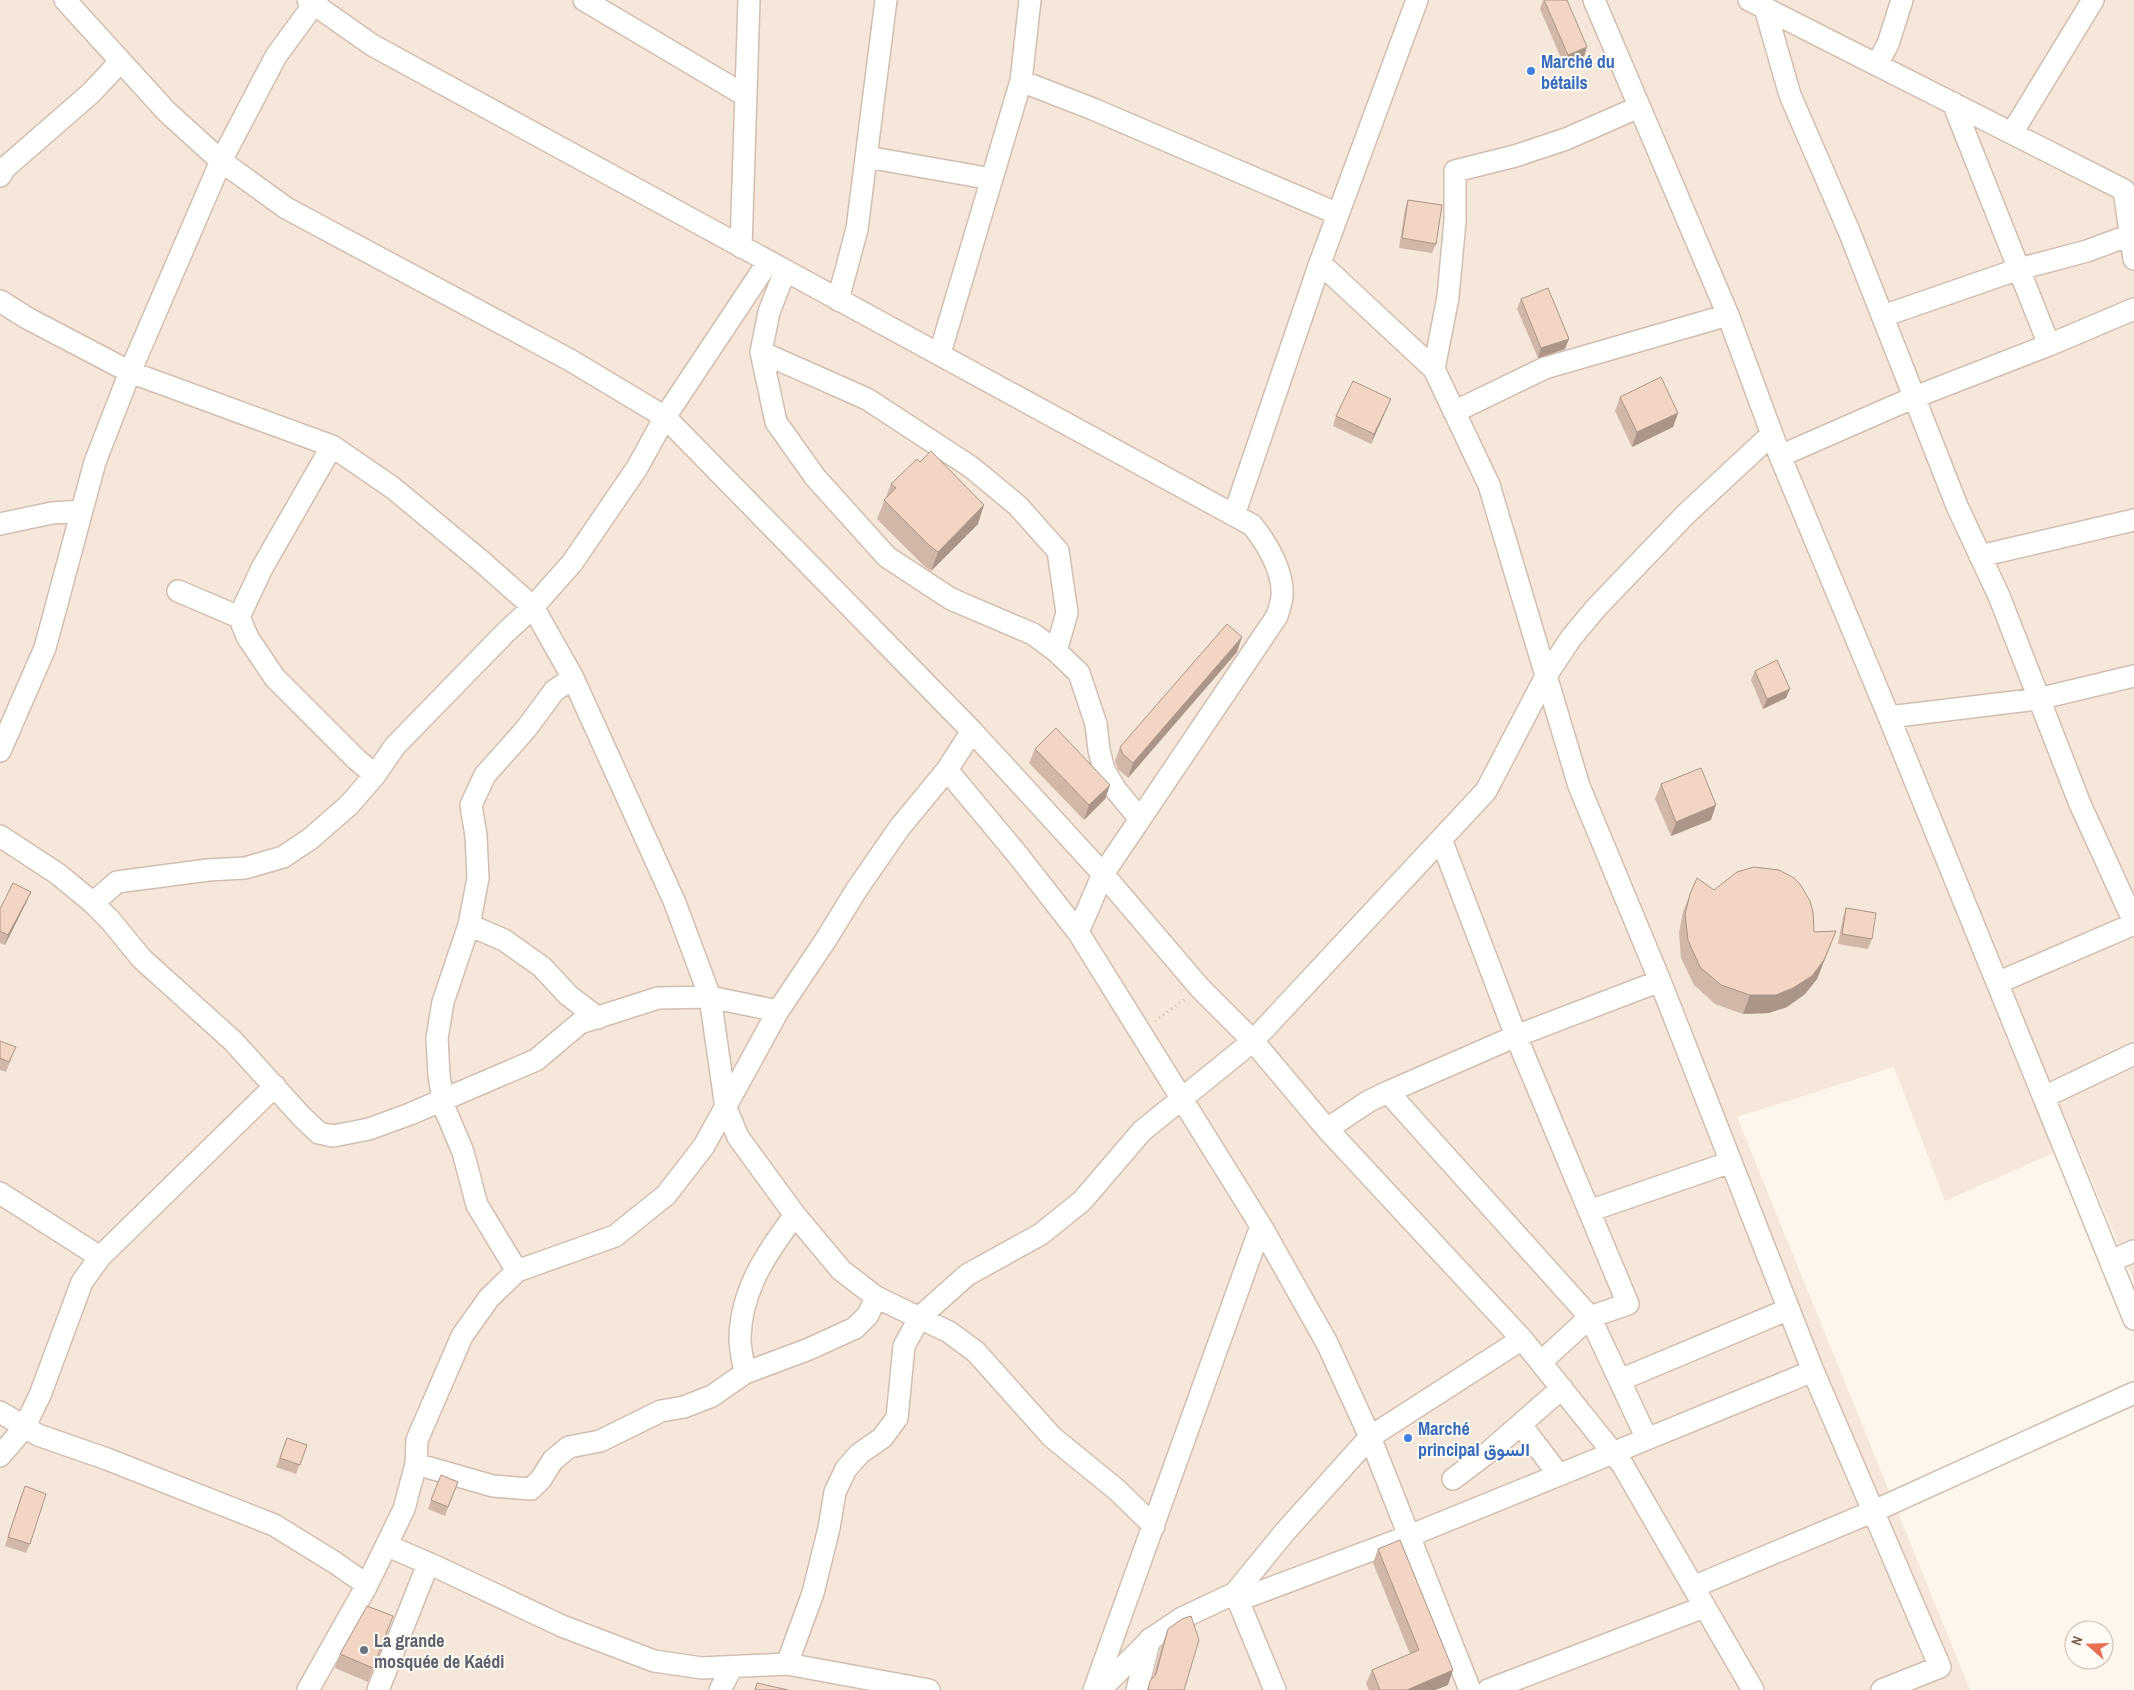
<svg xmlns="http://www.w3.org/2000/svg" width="2134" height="1690" viewBox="0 0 2134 1690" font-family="'Archivo Narrow',Vazirmatn,sans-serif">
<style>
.residential{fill:#f5e8da}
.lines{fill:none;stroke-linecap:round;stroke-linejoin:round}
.minor-casing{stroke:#d1beb0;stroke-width:24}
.path{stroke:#d9b8a5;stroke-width:3;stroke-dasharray:1 4;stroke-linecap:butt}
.minor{stroke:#fff;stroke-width:21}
.wall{fill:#d1b7a8}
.shaded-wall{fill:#aa9588}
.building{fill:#f3d5c3;stroke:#aa9588}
.shop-dot{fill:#3f7fe0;stroke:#fffaf3;stroke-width:2}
.worship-dot{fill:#6b7280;stroke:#fffaf3;stroke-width:2}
.labels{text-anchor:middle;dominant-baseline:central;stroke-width:4;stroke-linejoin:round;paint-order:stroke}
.shop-label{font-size:18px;font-weight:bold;fill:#366cbe;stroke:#fffaf3;text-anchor:start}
.worship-label{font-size:18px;font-weight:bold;fill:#5b616d;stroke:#fffaf3;text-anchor:start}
</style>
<rect width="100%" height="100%" fill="#fdf6ec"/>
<path class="residential" d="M0,0H2134V1281L2076,1143L1945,1201L1894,1067L1737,1117L1970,1690H0Z"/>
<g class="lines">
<defs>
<path id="minor" d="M65,0L167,112L221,161L286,208L570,360L665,417L972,731L1103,874L1200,988L1253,1041L1327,1129L1522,1339L1622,1464L1753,1690
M308,0L372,45C665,206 959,364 1252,525C1267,543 1284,572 1282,597C1281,603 1279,610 1277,616L1103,874L1078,932L1261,1226L1327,1343L1370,1437L1470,1690
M584,0L746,96
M1594,0L1728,315L1780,456L1889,717L2134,1319
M1749,0L2124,190L2134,259
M1765,8L1790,95L1849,231L1957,506L1999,596L2080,804L2134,922
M1877,64L1888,44L1902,0
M1021,81L1093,109L1338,214
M1953,103L2049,345
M2012,133L2093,0
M867,157L992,179
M0,176L6,167L91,93L120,62
M741,247L749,0
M1320,263L1434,369L1489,485L1579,786L1660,981L1813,1371L1940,1667L1882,1690
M785,271L769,312L761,352L776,422L815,477L887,557L951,599L1033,634L1056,651L1079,673L1096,724L1099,750L1104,770L1116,790L1140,819
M838,300L857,229L886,0
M0,301L27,318L130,372L332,446L393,488L480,560L533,607L573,678L675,903L710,997L726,1108L738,1137L795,1215L841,1270L876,1297L949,1332L976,1352L1052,1437L1117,1490L1154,1526
M1883,316L2019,269L2087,251L2130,235
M761,352L867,399L971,467L1018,506L1058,551L1067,613L1056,651
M940,353L1021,81L1030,0
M1434,369L1448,297L1455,221V171L1515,156L1566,139L1639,107
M1454,412L1545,368L1728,315
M1780,456L1915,397L2049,345L2134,309
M1234,515L1320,263L1417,0
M0,524L52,513L81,511
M1980,556L2134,520
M178,591L239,617L248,638L275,678L356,759L375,775
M239,617L262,568L332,446
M1889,717L2038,699L2134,676
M0,751L45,648L95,462L130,372L221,161L276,56L317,0
M947,770L1017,854L1078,932
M0,836L58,874L93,903L110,920L142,959L233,1041L302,1117L319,1133L333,1136L369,1129L410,1114L536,1060L580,1023L658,998L710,997L778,1011
M1441,839L1516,1036L1628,1304L1590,1317L1541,1362
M93,903L117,882L208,870L245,868L283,857L310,839L349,805L375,775L395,746L506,632L533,607L572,563L637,468L665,417L768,262
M469,925L504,940L542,967L568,995L598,1018
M1997,983L2134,924
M1388,1092L1590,1317L1647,1439
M2044,1097L2134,1054
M1327,1129L1369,1101L1388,1092L1516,1036L1660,981
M0,1193L100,1257
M1589,1211L1731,1162
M2111,1261L2134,1251
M517,1271L477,1205L463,1152L444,1107L439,1075L437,1038L443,1002L469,925L478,878L476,836L471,805L485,775L526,729L554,691L573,678
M745,1373C743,1361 740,1349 740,1338C741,1290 767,1252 795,1215
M1620,1380L1789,1309
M0,1412L38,1435L107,1459L274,1525L334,1562L367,1585
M0,1456L24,1428L40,1395L82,1282L100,1257L275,1086
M416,1464L493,1486L531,1489L541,1479L553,1460L569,1447L600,1441L661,1411L684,1407L712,1396L745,1373L809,1349L855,1328L868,1315L876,1297
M1559,1475L1813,1371
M1453,1479L1490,1451L1562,1388
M388,1546L439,1568L562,1626L654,1661L702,1668L787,1664L929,1690
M1693,1587L1874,1511L2134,1393
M1235,1593L1275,1690
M1239,1600L1409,1536L1559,1475L1521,1425
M787,1664L813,1593L829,1528L835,1492L846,1469L859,1454L882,1438L897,1418L904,1346L920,1317L967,1275L1041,1234L1082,1201L1142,1131L1253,1041L1486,791L1546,676L1571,638L1596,608L1685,515L1772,434
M308,1690L367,1585L404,1509L416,1464L417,1440L462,1336L489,1298L517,1271L615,1236L666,1195L704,1146L778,1011L825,941L857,889L900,827L947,770L972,731
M378,1690L428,1564
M720,1690L732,1667
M1094,1690L1261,1226
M1100,1690L1151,1639L1182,1618L1235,1593L1284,1533L1370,1437L1522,1339
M1137,1690L1150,1639
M1488,1690L1704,1607"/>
</defs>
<use href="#minor" class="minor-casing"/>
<path class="path" d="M1155,1021L1184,1000"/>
<use href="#minor" class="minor"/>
</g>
<path class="wall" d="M1543,0L1584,57L1564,65L1540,9Z
M1408,200L1436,244L1432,253L1399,248L1405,209Z
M1521,299L1565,349L1538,358L1517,309Z
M1620,397L1678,413L1673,427L1632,447L1615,411Z
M1391,399L1371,444L1333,426L1336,416Z
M891,484L978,524L931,571L923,565L877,519Z
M1237,652L1128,778L1118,769L1115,761L1120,747Z
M1755,671L1786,698L1763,709L1751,680Z
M1035,749L1110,785L1105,799L1084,820L1029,763Z
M1661,784L1711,820L1671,836L1655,799Z
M1714,890L1814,932L1836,931L1817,979L1805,994L1787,1007L1769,1013L1743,1014L1715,1004L1694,985L1681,958L1679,933L1683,912L1690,894Z
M31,892L27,901L5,945L0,943V909Z
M1846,908L1872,939L1868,949L1838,944L1843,917Z
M0,1041L16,1047L6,1072L0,1070Z
M287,1438L307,1445L296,1474L276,1467Z
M458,1482L445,1516L428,1509L431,1500Z
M21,1496L30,1544L26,1553L5,1546Z
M1378,1549L1448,1685L1435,1690H1369L1366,1684L1372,1670L1410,1654L1373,1563Z
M393,1616L368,1682L335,1668L340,1654Z
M1168,1629L1184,1690H1147L1150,1681L1153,1678L1161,1648Z"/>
<path class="shaded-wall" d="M1587,47L1584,57L1564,65L1568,55Z
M1569,339L1565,349L1538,358L1541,348Z
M1391,399L1371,444L1374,434Z
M1678,413L1673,427L1632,447L1637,432Z
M984,505L978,524L931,571L938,552Z
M1242,637L1237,652L1128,778L1133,763Z
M1790,689L1786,698L1763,709L1767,699Z
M1110,785L1105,799L1084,820L1089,805Z
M1716,805L1711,820L1671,836L1676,822Z
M31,892L27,901L5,945L8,935Z
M1836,931L1817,979L1805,994L1787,1007L1769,1013L1743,1014L1750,995Z
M1453,1670L1448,1685L1435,1690H1407Z"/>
<path class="building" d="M1544,0H1567L1587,47L1568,55Z
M1408,200L1442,205L1436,244L1402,238Z
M1548,288L1569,339L1541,348L1521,299Z
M1661,377L1678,413L1637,432L1620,397Z
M1353,381L1391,399L1374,434L1336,416Z
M931,451L984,505L938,552L930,546L884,500L896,488L891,484L917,459L920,462Z
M1227,624L1242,637L1133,763L1123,754L1120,747Z
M1777,660L1790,689L1767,699L1755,671Z
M1056,728L1110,785L1089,805L1035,749Z
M1701,768L1716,805L1676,822L1661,784Z
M1754,867L1779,870L1794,878L1800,884L1810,901L1813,912L1814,932L1836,931L1824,960L1812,976L1793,988L1776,995H1750L1721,985L1700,967L1688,940L1685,914L1690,894L1697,878L1714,890L1737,872Z
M13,883L31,892L8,935L0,931V909Z
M1846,908L1876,913L1872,939L1842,934Z
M0,1041L16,1047L9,1062L0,1058Z
M287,1438L307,1445L300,1465L280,1458Z
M441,1475L458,1482L448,1507L431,1500Z
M25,1486L46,1494L30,1544L8,1537Z
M1400,1540L1453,1670L1407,1690H1380L1372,1670L1419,1650L1378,1549Z
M367,1606L393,1616L373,1668L340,1654Z
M1191,1616L1199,1640L1184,1690H1148L1150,1681L1156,1674L1168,1629L1182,1619Z
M757,1683L788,1690H755Z"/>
<g class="shop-dot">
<circle cx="1531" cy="71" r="5"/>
<circle cx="1408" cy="1438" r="5"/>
</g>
<circle class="worship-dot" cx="364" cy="1650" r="5"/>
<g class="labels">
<g class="shop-label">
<text x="1541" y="61">Marché du<tspan x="1541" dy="21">bétails</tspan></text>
<text x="1418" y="1428">Marché<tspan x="1418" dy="21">principal السوق</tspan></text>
</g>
<g class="worship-label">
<text x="374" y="1640">La grande<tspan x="374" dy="21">mosquée de Kaédi</tspan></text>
</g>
</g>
<g transform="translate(2089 1645) rotate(290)"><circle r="24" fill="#fffaf3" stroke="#cabbb1"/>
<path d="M0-4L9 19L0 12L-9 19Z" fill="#e76f51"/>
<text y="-8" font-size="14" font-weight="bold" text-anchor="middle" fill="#7a5c4d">N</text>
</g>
</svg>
